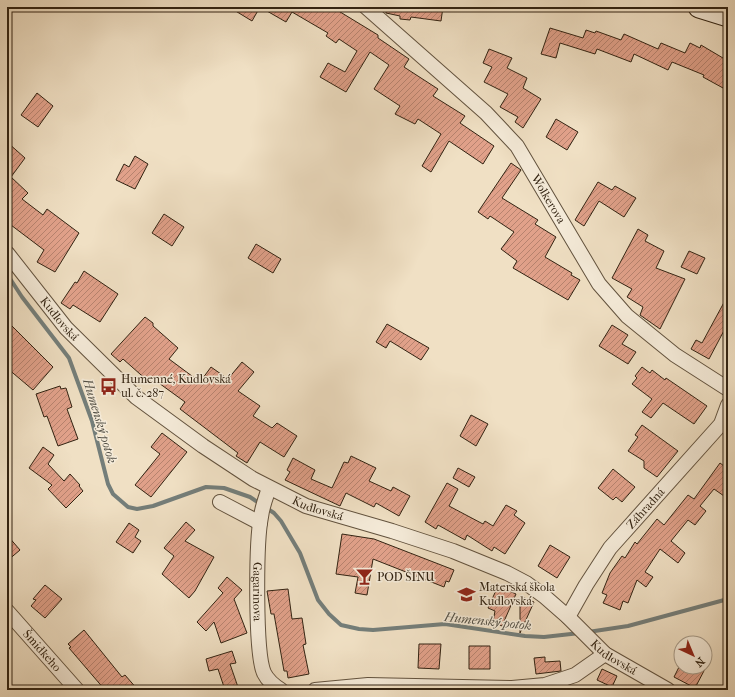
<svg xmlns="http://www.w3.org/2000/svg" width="735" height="697" viewBox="0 0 735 697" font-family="'IM FELL French Canon',serif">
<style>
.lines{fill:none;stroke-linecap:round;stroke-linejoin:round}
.stream{stroke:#747e7a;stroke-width:4}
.building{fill:url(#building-hatch);stroke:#322312}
.street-casing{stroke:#62523e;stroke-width:16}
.secondary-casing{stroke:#322312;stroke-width:23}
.street{stroke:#f5ebd9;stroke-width:14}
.secondary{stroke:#f5ebd9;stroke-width:21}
.labels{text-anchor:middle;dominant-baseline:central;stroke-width:3;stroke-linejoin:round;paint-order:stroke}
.street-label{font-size:12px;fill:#322312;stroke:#f5ebd9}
.poi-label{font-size:12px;fill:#322312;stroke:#f5ebd9;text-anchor:start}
.water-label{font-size:13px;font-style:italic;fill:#535046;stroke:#f5ebd9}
</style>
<defs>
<pattern id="building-hatch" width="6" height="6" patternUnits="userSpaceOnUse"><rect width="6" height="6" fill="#e1a18a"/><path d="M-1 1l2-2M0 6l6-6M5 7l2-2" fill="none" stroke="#b7836f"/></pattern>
</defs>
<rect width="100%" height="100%" fill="#f0e0c4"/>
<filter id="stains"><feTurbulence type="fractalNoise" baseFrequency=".005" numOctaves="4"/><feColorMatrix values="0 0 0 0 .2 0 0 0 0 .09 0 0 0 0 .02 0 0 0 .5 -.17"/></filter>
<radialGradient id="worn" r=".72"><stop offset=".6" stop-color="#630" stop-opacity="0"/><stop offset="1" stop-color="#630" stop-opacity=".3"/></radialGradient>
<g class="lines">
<path class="stream" d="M7,274L22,297L69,358L92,421L108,484L113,494L128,507L137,509L153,506L206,487L224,488L250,497L274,513L281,521L300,553L318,600L329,614L341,625L359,629L373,630L445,624L525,636L544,637L580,633
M588,632L628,626L728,599"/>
</g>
<path class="building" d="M229,7H260L252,21Z
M260,7H332L378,35V38L409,59L404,67L438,89L433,96L465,116L460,123L494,146L483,164L449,141L431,172L422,166L441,134L418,119L415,124L395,114L400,106L374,89L389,65L370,52L346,92L320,77L328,63L345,72L357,51L339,39L336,43L326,36L328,33L292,12L286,22Z
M386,7H443L441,21L411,17L410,20L400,19V16L386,13Z
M550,28L583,38L586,30L595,33L596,31L621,40L624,34L658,49L661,43L685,53L690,43L700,48L701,45L728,61V78L723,88L703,77L704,75L672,62L668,70L634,54L631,62L597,49L595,54L560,43L556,58L541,54Z
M489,49L512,58L507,68L527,78L523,88L541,99L523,128L515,122L518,117L500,107L508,94L484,82L492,67L483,63Z
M37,93L53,106L38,127L21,115Z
M556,119L578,132L567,150L546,137Z
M7,142L25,158L11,177L28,193L22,199L43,215L47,209L79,233L55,272L37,262L44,250L7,222Z
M135,156L148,164L135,189L116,180L124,164L129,167Z
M511,163L521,170L502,198L538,220L535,224L556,237L545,257L572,273L571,275L580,280L568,300L513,268L517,261L501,249L514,232L490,216L488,219L478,212Z
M598,182L612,190L615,186L636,198L624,217L599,201L584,226L575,220Z
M164,214L184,227L172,246L152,233Z
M638,229L648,235L645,241L664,251L656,268L685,279L660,329L640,315L643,307L627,297L632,289L612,278Z
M256,244L281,259L273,273L248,258Z
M689,251L705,258L697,274L681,267Z
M84,271L118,294L100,322L73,305L70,309L61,303L75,282L77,283Z
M728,295V323L709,359L691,349L696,340L702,343Z
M145,317L153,323V326L178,348L169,359L200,382L211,367L228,379L242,362L254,372L238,391L260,406L253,416L272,428L277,423L297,436L284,457L260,442L247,463L236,456L238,453L180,409L185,402L152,378L149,382L123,359L120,362L111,354Z
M7,321L53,367L33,390L7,368Z
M387,324L429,348L421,360L390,341L386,348L376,342Z
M612,325L628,335L622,344L636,352L628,364L599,346Z
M642,367L650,373L652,370L665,380L666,378L707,406L694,424L663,403L651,418L642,412L652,399L632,384L637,378L635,376Z
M60,386L61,389L66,388L72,407L67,409L78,439L58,446L47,416L44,417L36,394Z
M471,415L488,424L476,446L460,436Z
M642,425L678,451L657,477L644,468V461L628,451L638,437L635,435Z
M162,433L187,452L151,497L135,485L160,454L151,447Z
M43,447L54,455L48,464L64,481L70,474L80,485L79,486L83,491L66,508L48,489L52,485L29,468Z
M351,456L376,468L369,481L391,491L393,487L410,496L399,516L376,503L374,507L346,493L340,506L285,480L290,472L287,470L293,458L315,470L311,479L332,488L344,462L348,463Z
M720,463L728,469V490L724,496L714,489L700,506L706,511L695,525L688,520L671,541L685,553L678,563L660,549L645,572L653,577L646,587L637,580L628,603L623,601L620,610L603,603L607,595L602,593L610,573L622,556L625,558L635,542L637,544L657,519L664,525L688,495L694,499Z
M458,468L475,477L469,487L453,478Z
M613,469L635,487L622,502L616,497L613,500L598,488Z
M447,483L458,489L449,506L483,524L485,521L493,526L506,505L517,511L514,515L525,523L505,554L494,547L492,551L467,535L465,540L438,525L436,529L425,522Z
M186,522L195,530L185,541L214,557L195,591L189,598L162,574L174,556L164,548Z
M129,523L139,530L135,537L141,541L133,553L116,542Z
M342,534L374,539L454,570L449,582L446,581L444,587L373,559L367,595L355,593L358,577L336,574Z
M7,535L20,550L7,561Z
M550,545L570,557L557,578L538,566Z
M227,577L242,590L234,599L247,633L221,643L214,622L206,631L197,622L223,593L218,588Z
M45,585L62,599L45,618L31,606L36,600L33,599Z
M498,586L516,594L502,626L493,622L495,611L488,608Z
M288,589L292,619L302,618L306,644L303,645L309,674L288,678L287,671H284L274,614H271L267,591Z
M520,596L534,602L520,633Z
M84,630L122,677L125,675L138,690H105L69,648L71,647L68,644Z
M419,644H441L439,669L418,668Z
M469,646H490V669H469Z
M232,651L236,663L230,664L239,690H225L218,669L209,671L206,659Z
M545,657V662L560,661L561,671L536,674L534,658Z
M679,667H706L695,688L674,677Z
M602,669L617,676L612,687L597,680Z"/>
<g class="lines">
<defs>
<g id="street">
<path id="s1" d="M366,7L486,113L517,146L599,284L627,316L675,355L728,389"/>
<path id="s2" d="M7,253L66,328L136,397L203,446L253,479L306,506L392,531L453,551L507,573L526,583L544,596L568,617L605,654L668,690"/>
<path id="s3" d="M269,488C266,497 262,507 261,517C256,542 255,653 264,673C268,681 273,685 281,690"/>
<path d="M220,502L260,523"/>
<path id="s4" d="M7,611L77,690"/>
<path id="s5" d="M568,617L586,585L610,548L721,424L728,405"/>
<path d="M315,690L368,685L512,688L545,685L575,675L605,654"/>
</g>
<path id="secondary" d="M699,7L728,16"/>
</defs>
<use href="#street" class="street-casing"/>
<use href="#secondary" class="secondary-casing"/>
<use href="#street" class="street"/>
<use href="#secondary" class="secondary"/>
</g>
<defs>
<symbol id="bus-bare" viewBox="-9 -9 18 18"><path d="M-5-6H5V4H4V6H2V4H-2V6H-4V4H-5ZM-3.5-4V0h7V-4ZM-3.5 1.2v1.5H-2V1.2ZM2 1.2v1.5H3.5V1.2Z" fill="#8f2418" stroke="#f5ebd9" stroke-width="2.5" paint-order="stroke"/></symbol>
<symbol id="bar-bare" viewBox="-9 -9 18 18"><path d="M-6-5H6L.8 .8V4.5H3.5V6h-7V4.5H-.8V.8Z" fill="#8f2418" stroke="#f5ebd9" stroke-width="2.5" paint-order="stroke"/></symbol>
<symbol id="school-bare" viewBox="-9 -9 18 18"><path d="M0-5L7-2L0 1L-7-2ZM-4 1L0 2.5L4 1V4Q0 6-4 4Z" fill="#8f2418" stroke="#f5ebd9" stroke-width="2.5" paint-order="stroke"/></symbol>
</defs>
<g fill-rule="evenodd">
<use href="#bus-bare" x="96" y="374" width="25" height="25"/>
<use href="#bar-bare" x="352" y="564" width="25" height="25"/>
<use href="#school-bare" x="454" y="582" width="25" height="25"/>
</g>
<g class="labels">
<g class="street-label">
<text stroke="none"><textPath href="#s1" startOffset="267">Wolkerova</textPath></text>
<text stroke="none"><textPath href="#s2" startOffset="84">Kudlovská</textPath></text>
<text stroke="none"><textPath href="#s2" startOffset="408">Kudlovská</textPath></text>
<text stroke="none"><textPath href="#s5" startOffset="134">Záhradná</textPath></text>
<text stroke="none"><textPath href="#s3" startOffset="105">Gagarinova</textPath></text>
<text stroke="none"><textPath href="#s4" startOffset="53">Šmidkeho</textPath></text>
<text stroke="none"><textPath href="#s2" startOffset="745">Kudlovská</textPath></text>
</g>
<g class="poi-label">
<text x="121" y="379">Humenné, Kudlovská<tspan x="121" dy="14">ul. č. 287</tspan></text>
<text x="377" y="577">POD ŠINU</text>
<text x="479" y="587">Materská škola<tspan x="479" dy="14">Kudlovská</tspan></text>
</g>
<g class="water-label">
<text transform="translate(100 421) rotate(73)">Humenský potok</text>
<text transform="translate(488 621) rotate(6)">Humenský potok</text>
</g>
</g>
<rect width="735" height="697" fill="none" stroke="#f0e0c4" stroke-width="24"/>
<rect x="8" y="8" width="719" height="681" fill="none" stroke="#322312" stroke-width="2"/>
<rect x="12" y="12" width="711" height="673" fill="none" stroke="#322312"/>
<g transform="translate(693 655) rotate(136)"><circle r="19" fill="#f5ebd9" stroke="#a79b89"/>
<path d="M0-3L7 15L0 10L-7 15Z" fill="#8f2418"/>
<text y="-6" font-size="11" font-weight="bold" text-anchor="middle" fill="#322312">N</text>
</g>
<rect width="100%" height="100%" filter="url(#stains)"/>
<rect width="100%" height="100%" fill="url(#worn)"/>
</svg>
